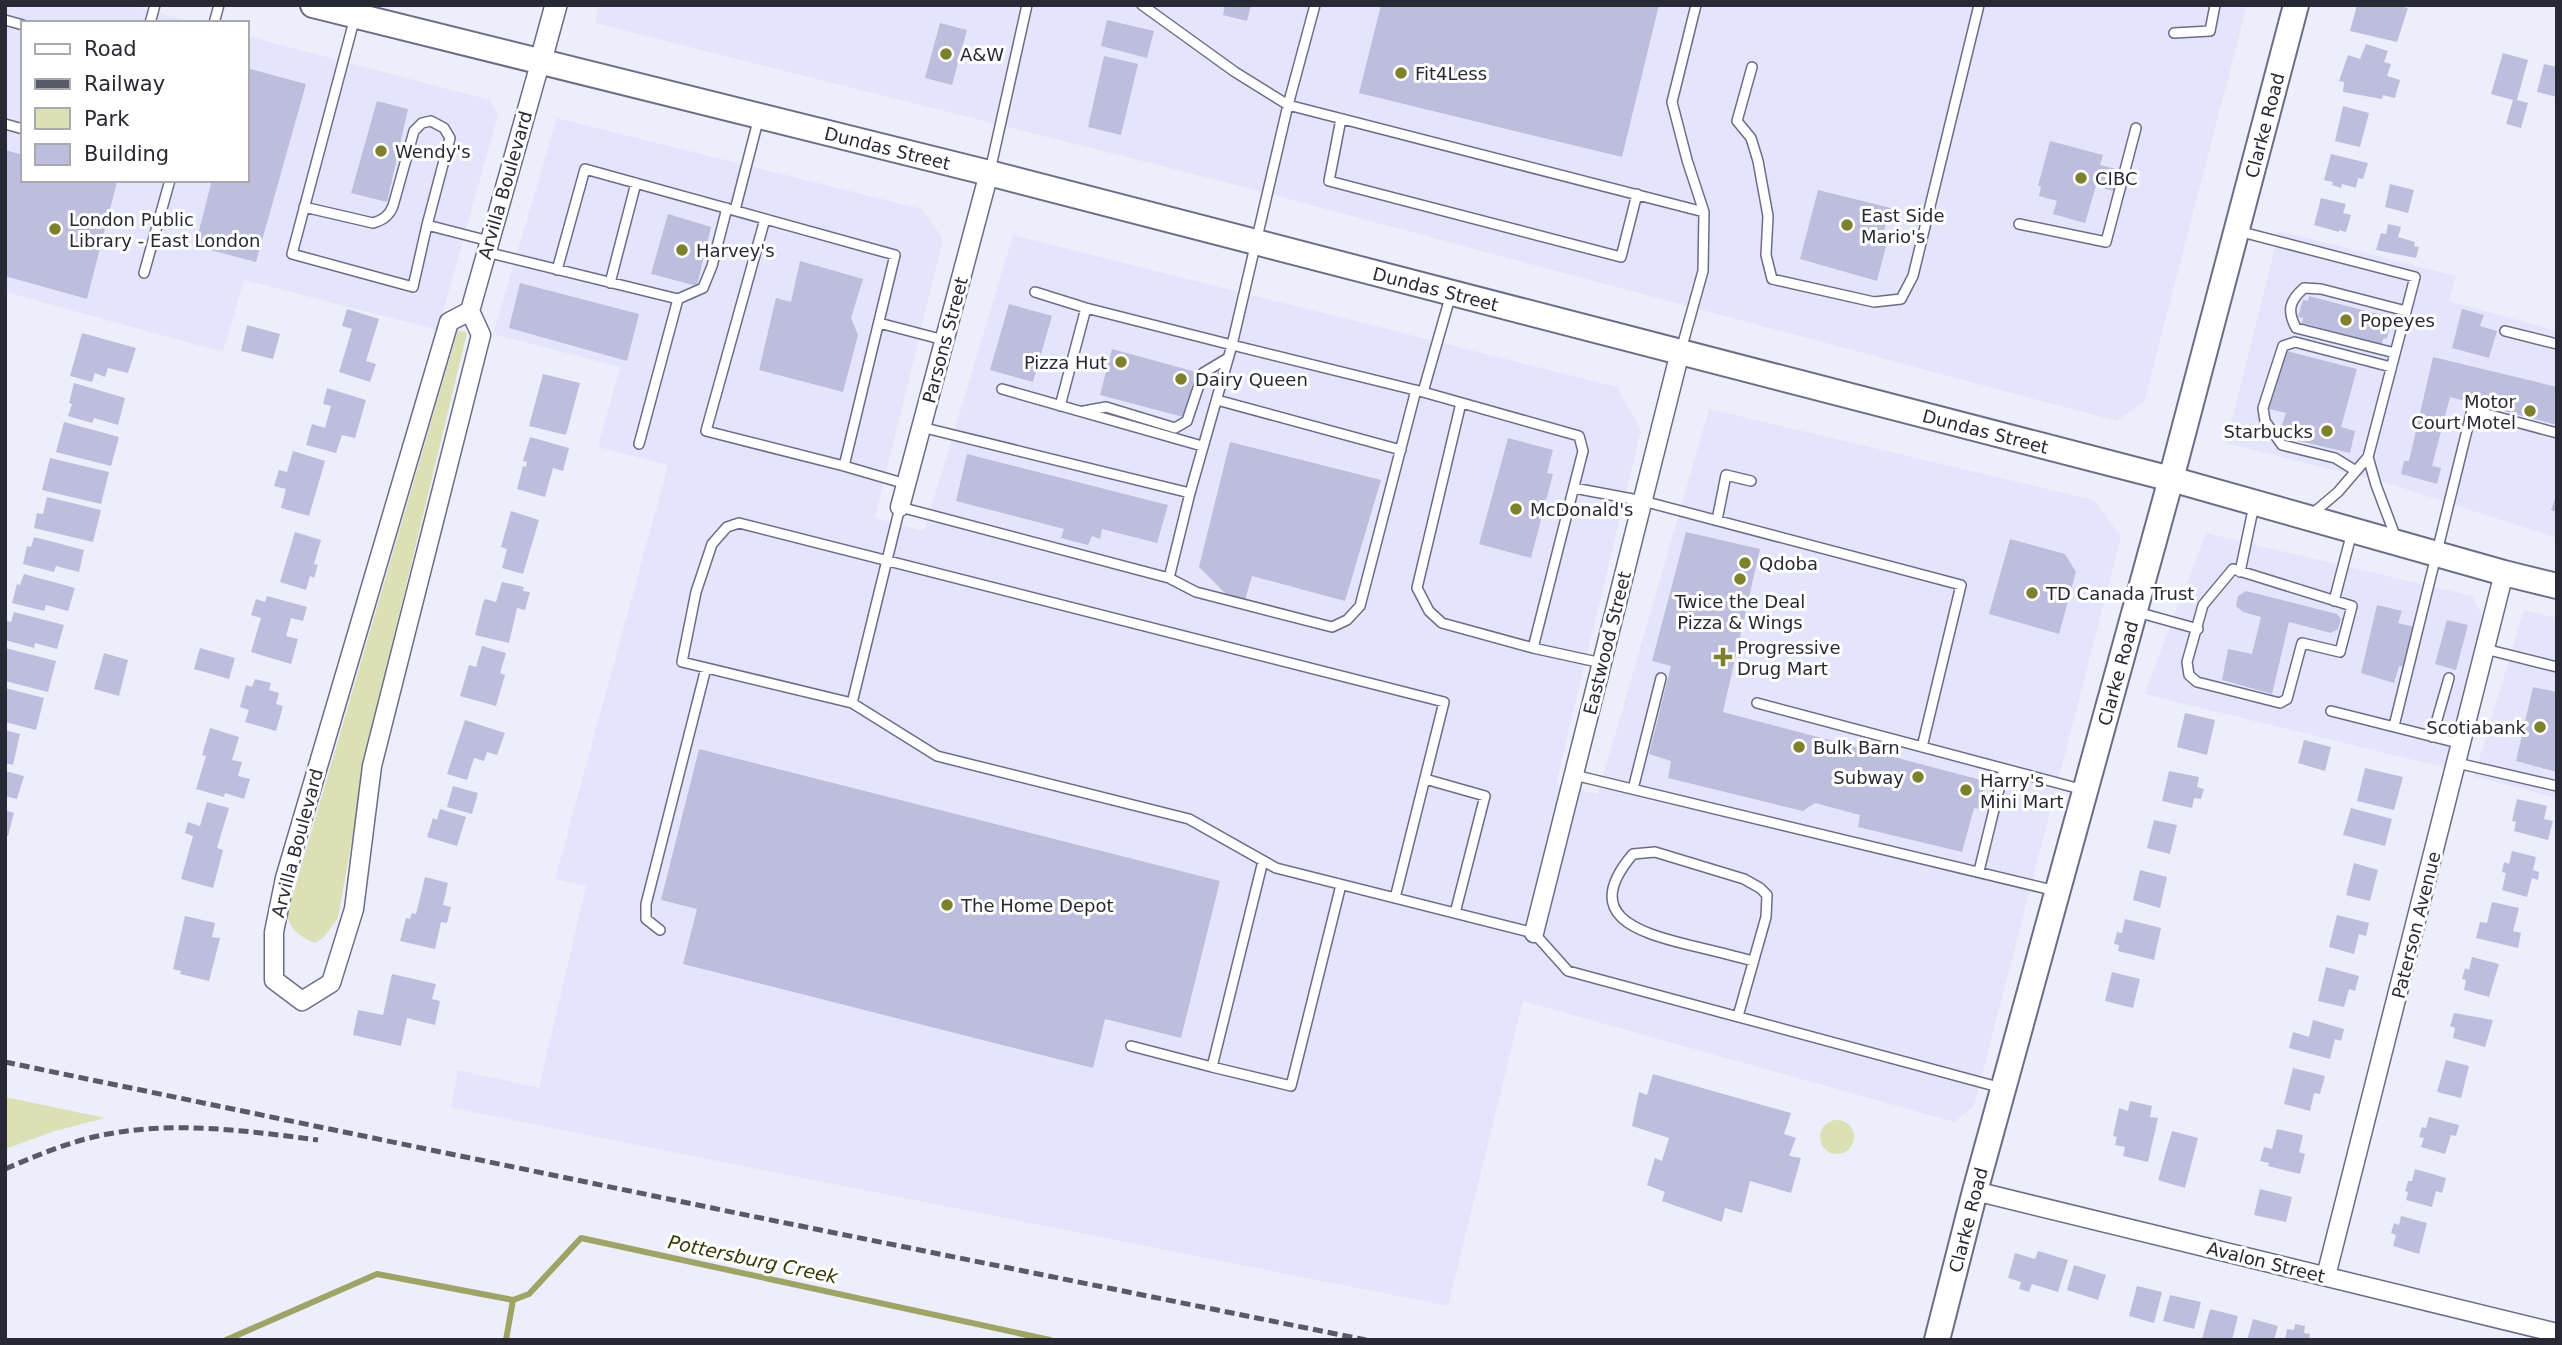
<svg xmlns="http://www.w3.org/2000/svg" width="2562" height="1345" viewBox="0 0 2562 1345" font-family="'DejaVu Sans',sans-serif">
<style>
.built{fill:#e4e5fc}
.green{fill:#dce0b5}
.lines{fill:none;stroke-linecap:round;stroke-linejoin:round}
.stream{stroke:#9ea366;stroke-width:6}
.building{fill:#bdbedd}
.service-casing{stroke:#6b6c88;stroke-width:12}
.minor-casing{stroke:#6b6c88;stroke-width:21}
.tertiary-casing{stroke:#6b6c88;stroke-width:24}
.secondary-casing{stroke:#6b6c88;stroke-width:28}
.service{stroke:#fff;stroke-width:9}
.minor{stroke:#fff;stroke-width:18}
.tertiary{stroke:#fff;stroke-width:21}
.secondary{stroke:#fff;stroke-width:24}
.rail{stroke:#595a67;stroke-width:5;stroke-dasharray:10 5;stroke-linecap:butt}
.poi-dot{fill:#7d812c;stroke:#fff;stroke-width:2.5}
.labels{text-anchor:middle;dominant-baseline:central;stroke-width:6;stroke-linejoin:round;paint-order:stroke}
.poi-label{font-size:18px;fill:#282935;stroke:#fff;text-anchor:start}
.street-label{font-size:18px;fill:#282935;stroke:#fff}
.water-label{font-size:19px;font-style:italic;fill:#363806;stroke:#fff}
</style>
<rect width="100%" height="100%" fill="#edeefb"/>
<path class="built" d="M5,5H127L198,23H23V180H247V36L490,100L498,115L438,330L244,280L223,352L5,292Z
M599,5H2247L2144,402L2116,421L1221,181L595,23Z
M557,118L922,209L943,239L875,518L924,531L1013,235L1617,387L1641,430L1556,784L1598,794L1709,409L2094,500L2121,537L1974,1106L1954,1122L1523,1001L1448,1306L451,1108L458,1070L539,1088L586,886L555,879L668,465L598,447L620,367L493,334Z
M2279,231L2456,276L2449,301L2557,331V538L2390,484L2226,443Z
M2206,533L2472,596L2484,618L2447,768L2144,694Z
M2524,610L2557,618V798L2474,776Z"/>
<path class="green" d="M458,330L467,333L372,727L338,918L324,937L315,943C300,936 291,931 287,915Z
M5,1097L105,1118L55,1131L5,1149Z
M1820 1137a17 17 0 1 1 34 0a17 17 0 1 1-34 0Z"/>
<g class="lines">
<path class="stream" d="M513,1300L529,1294L581,1238L1050,1340
M226,1340L377,1274L513,1300
M506,1340L513,1300"/>
</g>
<path class="building" d="M1225,5H1251L1247,21L1223,15Z
M1381,5H1659L1622,157L1359,93Z
M2357,5H2395L2408,8L2397,42L2350,31Z
M1107,20L1154,31L1147,58L1101,46Z
M940,23L967,30L952,85L925,78Z
M2366,44L2388,51L2384,62L2391,64L2387,76L2400,80L2395,98L2383,95L2382,99L2343,92L2344,82L2339,81L2348,55L2360,59Z
M2503,53L2528,60L2517,100L2528,103L2521,128L2506,124L2513,100L2491,94Z
M1104,56L1138,64L1121,135L1088,127Z
M2544,64L2557,67V97L2537,92Z
M247,68L306,84L256,262L195,246L212,180H247Z
M377,101L408,109L387,202L351,193Z
M2343,106L2369,113L2360,147L2335,141Z
M2050,141L2103,155L2100,165L2124,171L2117,192L2096,186L2085,223L2053,214L2057,201L2039,196L2041,186H2038Z
M5,150L23,155V180L117,182L87,299L5,276Z
M2331,154L2368,163L2363,179L2358,178L2356,188L2342,184L2341,188L2332,185L2333,182L2324,180Z
M2390,184L2414,190L2408,213L2385,207Z
M1818,190L1891,208L1880,243L1886,246L1877,281L1800,259Z
M2321,198L2346,204L2343,213L2351,215L2346,232L2339,230V232L2314,225Z
M668,214L711,227L697,286L651,274Z
M2388,224L2401,227L2398,237L2415,242L2414,246L2419,247L2416,258L2376,250L2381,233L2386,234Z
M800,261L863,279L851,318L858,335L843,392L759,370L776,298L791,302Z
M520,283L639,314L627,361L509,328Z
M2309,296L2389,317L2391,323L2387,338L2383,339L2382,344L2302,323L2303,318L2298,317L2303,300L2308,301Z
M1009,304L1052,316L1033,382L990,370Z
M347,309L379,319L366,361L376,364L370,382L339,372L352,329L342,326Z
M2462,309L2484,315L2480,326L2497,331L2489,358L2452,348Z
M247,325L280,334L273,359L241,351Z
M82,333L136,348L128,373L108,368L105,377L95,373L92,382L70,376Z
M1112,349L1196,372L1183,417L1100,395Z
M2287,351L2357,369L2341,427L2355,431L2350,453L2278,436L2286,413L2269,409Z
M2433,357L2557,387V425L2450,397L2432,466L2441,468L2437,484L2401,474L2404,461H2409Z
M543,374L580,383L566,435L529,426Z
M74,383L125,398L118,425L94,418L92,423L68,416L72,404L69,403Z
M327,388L366,400L355,438L342,435L336,453L306,445L312,424L325,428L331,406L323,404Z
M64,422L119,437L111,466L56,452Z
M530,437L569,448L563,471L553,468L545,497L517,489L523,466L526,467L527,462L523,461Z
M1508,438L1553,450L1547,473L1553,474L1531,558L1479,544Z
M1230,442L1381,480L1345,601L1252,576L1245,600L1227,595L1199,567Z
M293,451L325,461L309,516L281,508L286,489L274,486L279,470L287,472Z
M967,454L1168,505L1157,543L1102,529L1100,539L1092,536L1088,545L1061,538L1064,529L956,501Z
M50,458L109,472L101,504L42,490Z
M2557,493V512L2551,510Z
M47,497L101,510L93,542L34,528L37,513L43,514Z
M511,511L539,520L523,574L502,568L507,549L501,547Z
M295,532L321,540L314,564L318,565L314,578L310,576L306,590L280,582Z
M1686,532L1760,549L1723,712L1985,781L1979,809L1974,808L1962,852L1858,827L1860,815L1815,803L1803,811L1668,778L1671,761L1649,754L1671,666L1652,661Z
M34,537L84,550L79,572L56,566L54,572L23,564L27,546L31,547Z
M2010,539L2065,554L2076,572L2059,634L1989,614Z
M24,574L75,588L68,611L46,605L44,611L12,603L17,584L20,585Z
M502,582L524,587L523,591L530,592L525,610L517,608L509,643L475,635L483,603L485,599L496,602Z
M2246,591L2337,614L2341,619L2338,629L2331,633L2289,622L2272,694L2222,680L2228,649L2252,654L2261,617L2243,612L2236,606L2238,596Z
M267,596L307,607L303,621L291,618L286,636L298,639L291,664L251,652L261,618L251,615L256,599L265,602Z
M2377,605L2402,611L2398,623L2415,627L2405,667L2399,666L2394,683L2361,673Z
M14,612L64,625L57,649L35,643L34,648L5,640L7,621L11,622Z
M2447,620L2468,625L2456,670L2435,664Z
M482,646L506,653L500,673L505,675L496,706L460,696L469,665L476,667Z
M5,648L56,661L48,692L5,681Z
M200,648L235,658L229,679L194,669Z
M104,653L128,660L119,696L94,689Z
M255,679L271,683L269,690L279,693L276,704L283,706L276,731L245,722L249,710L240,707L246,685L252,687Z
M2533,687L2557,692V772L2516,761Z
M5,688L44,698L36,730L5,722Z
M2185,713L2215,720L2207,755L2177,747Z
M465,720L505,733L497,755L487,752L484,761L474,758L467,780L447,774Z
M210,728L239,737L232,760L242,762L238,776L250,779L244,799L225,793L224,797L196,789L206,756L202,755Z
M5,730L20,734L13,765L5,763Z
M2304,740L2331,747L2325,771L2298,763Z
M699,749L1220,881L1181,1038L1105,1019L1093,1068L683,964L697,909L661,900Z
M2365,768L2403,777L2394,810L2357,801Z
M5,771L24,776L17,799L5,796Z
M2169,771L2199,777L2197,787L2204,789L2201,799L2194,798L2192,808L2162,801Z
M453,786L478,793L472,814L447,807Z
M2517,799L2547,806L2544,819L2553,821L2548,840L2514,831L2516,822L2512,821Z
M207,802L229,808L217,848L223,850L213,888L181,879L193,836L185,833L188,822L200,826Z
M2351,808L2392,819L2385,846L2343,835Z
M440,809L466,817L457,846L427,837L433,818L437,820Z
M5,810L14,813L8,836H5Z
M2154,820L2177,825L2170,854L2147,848Z
M2512,851L2536,857L2533,870L2539,872L2538,880L2532,878L2527,897L2502,890L2506,873L2502,872L2504,862L2509,864Z
M2354,863L2378,870L2370,901L2346,895Z
M2140,870L2167,877L2160,908L2133,900Z
M425,877L448,883L443,905L451,907L447,923L441,922L435,949L400,941L406,918L410,919L412,913L416,914Z
M2492,902L2519,908L2513,931L2521,933L2518,948L2476,938L2480,922L2487,923Z
M2337,915L2369,923L2366,936L2359,934L2354,954L2329,947Z
M185,916L215,923L212,937L220,938L209,981L180,974L181,971L173,969Z
M2125,919L2161,928L2154,960L2118,951L2119,945L2114,944L2117,932L2122,933Z
M2472,957L2499,964L2489,997L2464,990L2466,980L2462,979L2465,968L2469,970Z
M2326,967L2359,976L2355,991L2349,989L2344,1007L2318,1001Z
M2112,972L2140,979L2133,1008L2105,1001Z
M392,974L436,984L432,999L440,1001L435,1025L407,1018L401,1046L353,1035L358,1010L383,1015Z
M2454,1013L2493,1020L2485,1047L2453,1038L2455,1028L2450,1026Z
M2313,1020L2344,1029L2341,1041L2335,1039L2330,1059L2289,1048L2293,1032L2309,1037Z
M2446,1060L2469,1066L2461,1098L2437,1092Z
M2293,1068L2325,1076L2320,1094L2314,1093L2310,1111L2284,1104Z
M1653,1074L1791,1113L1784,1134L1796,1138L1789,1156L1801,1158L1791,1193L1750,1181L1742,1213L1725,1208L1722,1222L1662,1201L1665,1192L1647,1185L1655,1158L1662,1161L1669,1138L1632,1126L1639,1092L1647,1095Z
M2130,1101L2152,1106L2150,1117L2158,1118L2148,1162L2123,1156L2125,1147L2115,1145L2117,1137L2113,1136L2119,1108L2128,1111Z
M2429,1117L2459,1125L2456,1136L2451,1135L2445,1154L2421,1147L2424,1138L2419,1137L2422,1127L2426,1128Z
M2277,1129L2303,1135L2299,1152L2305,1154L2300,1174L2268,1166L2269,1163L2260,1161L2264,1147L2272,1149Z
M2172,1131L2198,1138L2185,1188L2158,1180Z
M2415,1169L2446,1178L2442,1193L2436,1191L2432,1207L2406,1200L2408,1192L2405,1191L2408,1181H2412Z
M2260,1189L2292,1197L2286,1222L2254,1215Z
M2401,1216L2427,1223L2419,1254L2393,1246L2396,1235L2391,1233L2394,1223L2399,1225Z
M2038,1251L2068,1260L2058,1292L2032,1284L2029,1292L2019,1289L2021,1282L2008,1278L2015,1253L2035,1259Z
M2074,1265L2106,1275L2098,1300L2067,1290Z
M2137,1286L2162,1292L2154,1323L2129,1316Z
M2170,1295L2201,1302L2194,1329L2163,1321Z
M2210,1309L2238,1316L2232,1340L2202,1339Z
M2253,1319L2278,1326L2274,1340H2247Z
M2295,1324L2305,1326L2304,1333L2310,1334L2309,1340H2285L2287,1329L2294,1330Z"/>
<g class="lines">
<defs>
<path id="service" d="M1142,5L1235,72L1288,105L1704,212
M1315,5L1288,105L1232,345L1423,392
M355,17L292,254L413,287L427,225L489,241
M5,20L23,25
M150,23L155,5
M214,23L219,5
M2174,33L2210,31L2215,5
M1752,67L1737,121L1751,138L1758,161L1768,216L1766,255L1772,279L1874,302L1901,299L1913,276L1979,5
M1341,119L1329,181L1621,257L1637,194
M5,124L23,129
M990,171L1027,5
M304,207L373,223C383,220 389,216 393,206L414,131L422,123L431,121L444,128L450,138L427,225
M735,210L759,117
M765,219L706,431L844,466
M2019,224L2106,242L2136,128
M2238,231L2415,277L2368,457L2338,492L2312,514
M486,252L678,299L639,444
M557,270L585,169L895,255L844,466L906,484
M144,273L170,180
M610,283L636,183
M1451,294L1423,392L1579,436L1583,451L1533,648L1602,663
M678,299L703,288L712,266L727,208
M879,323L944,340
M2505,331L2557,344
M1681,350L1703,271L1704,212L1687,160L1672,102L1696,5
M2395,353L2296,328C2287,311 2289,301 2304,288L2321,289L2406,311
M1002,389L1202,446
M1217,400L1401,450
M1461,403L1417,588L1429,611L1442,623L1533,648
M1060,406L1086,308
M1084,411L1106,407L1175,428L1187,421L1203,373L1228,358
M921,427L1190,493L1232,345L1086,308L1035,292
M2368,457L2376,485L2396,538
M2356,471L2335,458L2282,445L2265,421L2263,408L2283,346L2295,342L2391,367
M1574,488L1643,501L1961,585L1922,747
M1717,520L1726,475L1751,481
M2233,569L2352,606L2340,652L2302,643L2287,699L2280,703L2197,682L2189,675L2187,662L2203,605Z
M2240,572L2254,505
M1169,578L1196,592L1332,627L1347,620L1360,606L1416,390
M2334,601L2352,532
M2137,612L2198,629
M2485,649L2557,667
M852,703L900,507L1169,578L1190,493
M1757,703L2084,790
M2331,711L2462,744
M2394,726L2472,410L2557,433
M2432,737L2449,678
M2457,763L2557,786
M1574,775L2056,891
M1425,779L1485,796L1455,913
M1633,789L1661,678
M1979,871L2004,769
M1395,898L1444,702L739,523L727,527L712,544L696,592L682,662L852,703L937,756L1189,819L1276,868L1534,933L1568,971L2002,1088
M660,930L646,919V904L706,668
M1738,1016L1766,917L1767,895L1760,888L1744,879L1655,852L1633,854C1581,915 1636,932 1689,945C1710,950 1731,955 1753,961
M1131,1046L1212,1067L1263,861
M1212,1067L1291,1086L1341,885"/>
<path id="minor" d="M470,311L449,322L285,878L274,932V980L302,1001L331,983L354,909L372,766L481,335L470,311L541,60
M900,507L989,173
M1534,933L1680,352
M1975,1191L2557,1333
M2326,1276L2504,573"/>
<path id="tertiary" d="M541,60L556,5"/>
<g id="secondary">
<path id="s1" d="M313,5L989,173L2171,479L2504,573L2557,586"/>
<path id="s2" d="M1937,1340L1975,1191L2171,479L2296,5"/>
</g>
</defs>
<use href="#service" class="service-casing"/>
<use href="#minor" class="minor-casing"/>
<use href="#tertiary" class="tertiary-casing"/>
<use href="#secondary" class="secondary-casing"/>
<use href="#service" class="service"/>
<use href="#minor" class="minor"/>
<use href="#tertiary" class="tertiary"/>
<use href="#secondary" class="secondary"/>
<path class="rail" d="M5,1062L751,1216L1366,1340
M5,1169C38,1155 73,1140 108,1134C177,1121 249,1131 318,1140"/>
</g>
<g class="poi-dot">
<circle cx="946" cy="54" r="7"/>
<circle cx="1401" cy="73" r="7"/>
<circle cx="381" cy="151" r="7"/>
<circle cx="2081" cy="178" r="7"/>
<circle cx="1847" cy="225" r="7"/>
<circle cx="55" cy="229" r="7"/>
<circle cx="682" cy="250" r="7"/>
<circle cx="2346" cy="320" r="7"/>
<circle cx="1121" cy="362" r="7"/>
<circle cx="1181" cy="379" r="7"/>
<circle cx="2530" cy="411" r="7"/>
<circle cx="2327" cy="431" r="7"/>
<circle cx="1516" cy="509" r="7"/>
<circle cx="1745" cy="563" r="7"/>
<circle cx="1740" cy="579" r="7"/>
<circle cx="2032" cy="593" r="7"/>
<path d="M1719.5 646.5h7v7h7v7h-7v7h-7v-7h-7v-7h7z"/>
<circle cx="2540" cy="727" r="7"/>
<circle cx="1799" cy="747" r="7"/>
<circle cx="1918" cy="777" r="7"/>
<circle cx="1966" cy="790" r="7"/>
<circle cx="947" cy="905" r="7"/>
</g>
<g class="labels">
<g class="poi-label">
<text x="960" y="54">A&amp;W</text>
<text x="1415" y="73">Fit4Less</text>
<text x="395" y="151">Wendy's</text>
<text x="2095" y="178">CIBC</text>
<text x="1861" y="215">East Side<tspan x="1861" dy="21">Mario's</tspan></text>
<text x="69" y="219">London Public<tspan x="69" dy="21">Library - East London</tspan></text>
<text x="696" y="250">Harvey's</text>
<text x="2360" y="320">Popeyes</text>
<text x="1107" y="362" text-anchor="end">Pizza Hut</text>
<text x="1195" y="379">Dairy Queen</text>
<text x="2516" y="401" text-anchor="end">Motor<tspan x="2516" dy="21">Court Motel</tspan></text>
<text x="2313" y="431" text-anchor="end">Starbucks</text>
<text x="1530" y="509">McDonald's</text>
<text x="1759" y="563">Qdoba</text>
<text x="2046" y="593">TD Canada Trust</text>
<text x="1740" y="601" text-anchor="middle">Twice the Deal<tspan x="1740" dy="21">Pizza &amp; Wings</tspan></text>
<text x="1737" y="647">Progressive<tspan x="1737" dy="21">Drug Mart</tspan></text>
<text x="2526" y="727" text-anchor="end">Scotiabank</text>
<text x="1813" y="747">Bulk Barn</text>
<text x="1904" y="777" text-anchor="end">Subway</text>
<text x="1980" y="780">Harry's<tspan x="1980" dy="21">Mini Mart</tspan></text>
<text x="961" y="905">The Home Depot</text>
</g>
<g class="street-label">
<text stroke="none"><textPath href="#s2" startOffset="1258">Clarke Road</textPath></text>
<text stroke="none"><textPath href="#s1" startOffset="592">Dundas Street</textPath></text>
<text transform="translate(505 185) rotate(-74)">Arvilla Boulevard</text>
<text stroke="none"><textPath href="#s1" startOffset="1158">Dundas Street</textPath></text>
<text transform="translate(945 340) rotate(-75)">Parsons Street</text>
<text stroke="none"><textPath href="#s1" startOffset="1726">Dundas Street</textPath></text>
<text transform="translate(1607 643) rotate(-76)">Eastwood Street</text>
<text stroke="none"><textPath href="#s2" startOffset="691">Clarke Road</textPath></text>
<text transform="translate(297 843) rotate(-75)">Arvilla Boulevard</text>
<text transform="translate(2416 925) rotate(-76)">Paterson Avenue</text>
<text stroke="none"><textPath href="#s2" startOffset="124">Clarke Road</textPath></text>
<text transform="translate(2266 1262) rotate(14)">Avalon Street</text>
</g>
<g class="water-label">
<text transform="translate(753 1259) rotate(12)">Pottersburg Creek</text>
</g>
</g>
<rect width="2562" height="1345" fill="none" stroke="#282935" stroke-width="14"/>
<rect x="21" y="21" width="228" height="161" fill="#ffffff" stroke="#a9a9ae" stroke-width="2"/>
<rect x="35" y="44" width="35" height="10" fill="#ffffff" stroke="#a9a9ae" stroke-width="2"/>
<text x="84" y="56" font-size="21" fill="#282935">Road</text>
<rect x="35" y="79" width="35" height="10" fill="#595a67" stroke="#a9a9ae" stroke-width="2"/>
<text x="84" y="91" font-size="21" fill="#282935">Railway</text>
<rect x="35" y="108" width="35" height="21" fill="#dce0b5" stroke="#a9a9ae" stroke-width="2"/>
<text x="84" y="126" font-size="21" fill="#282935">Park</text>
<rect x="35" y="144" width="35" height="21" fill="#bdbedd" stroke="#a9a9ae" stroke-width="2"/>
<text x="84" y="161" font-size="21" fill="#282935">Building</text>
</svg>
